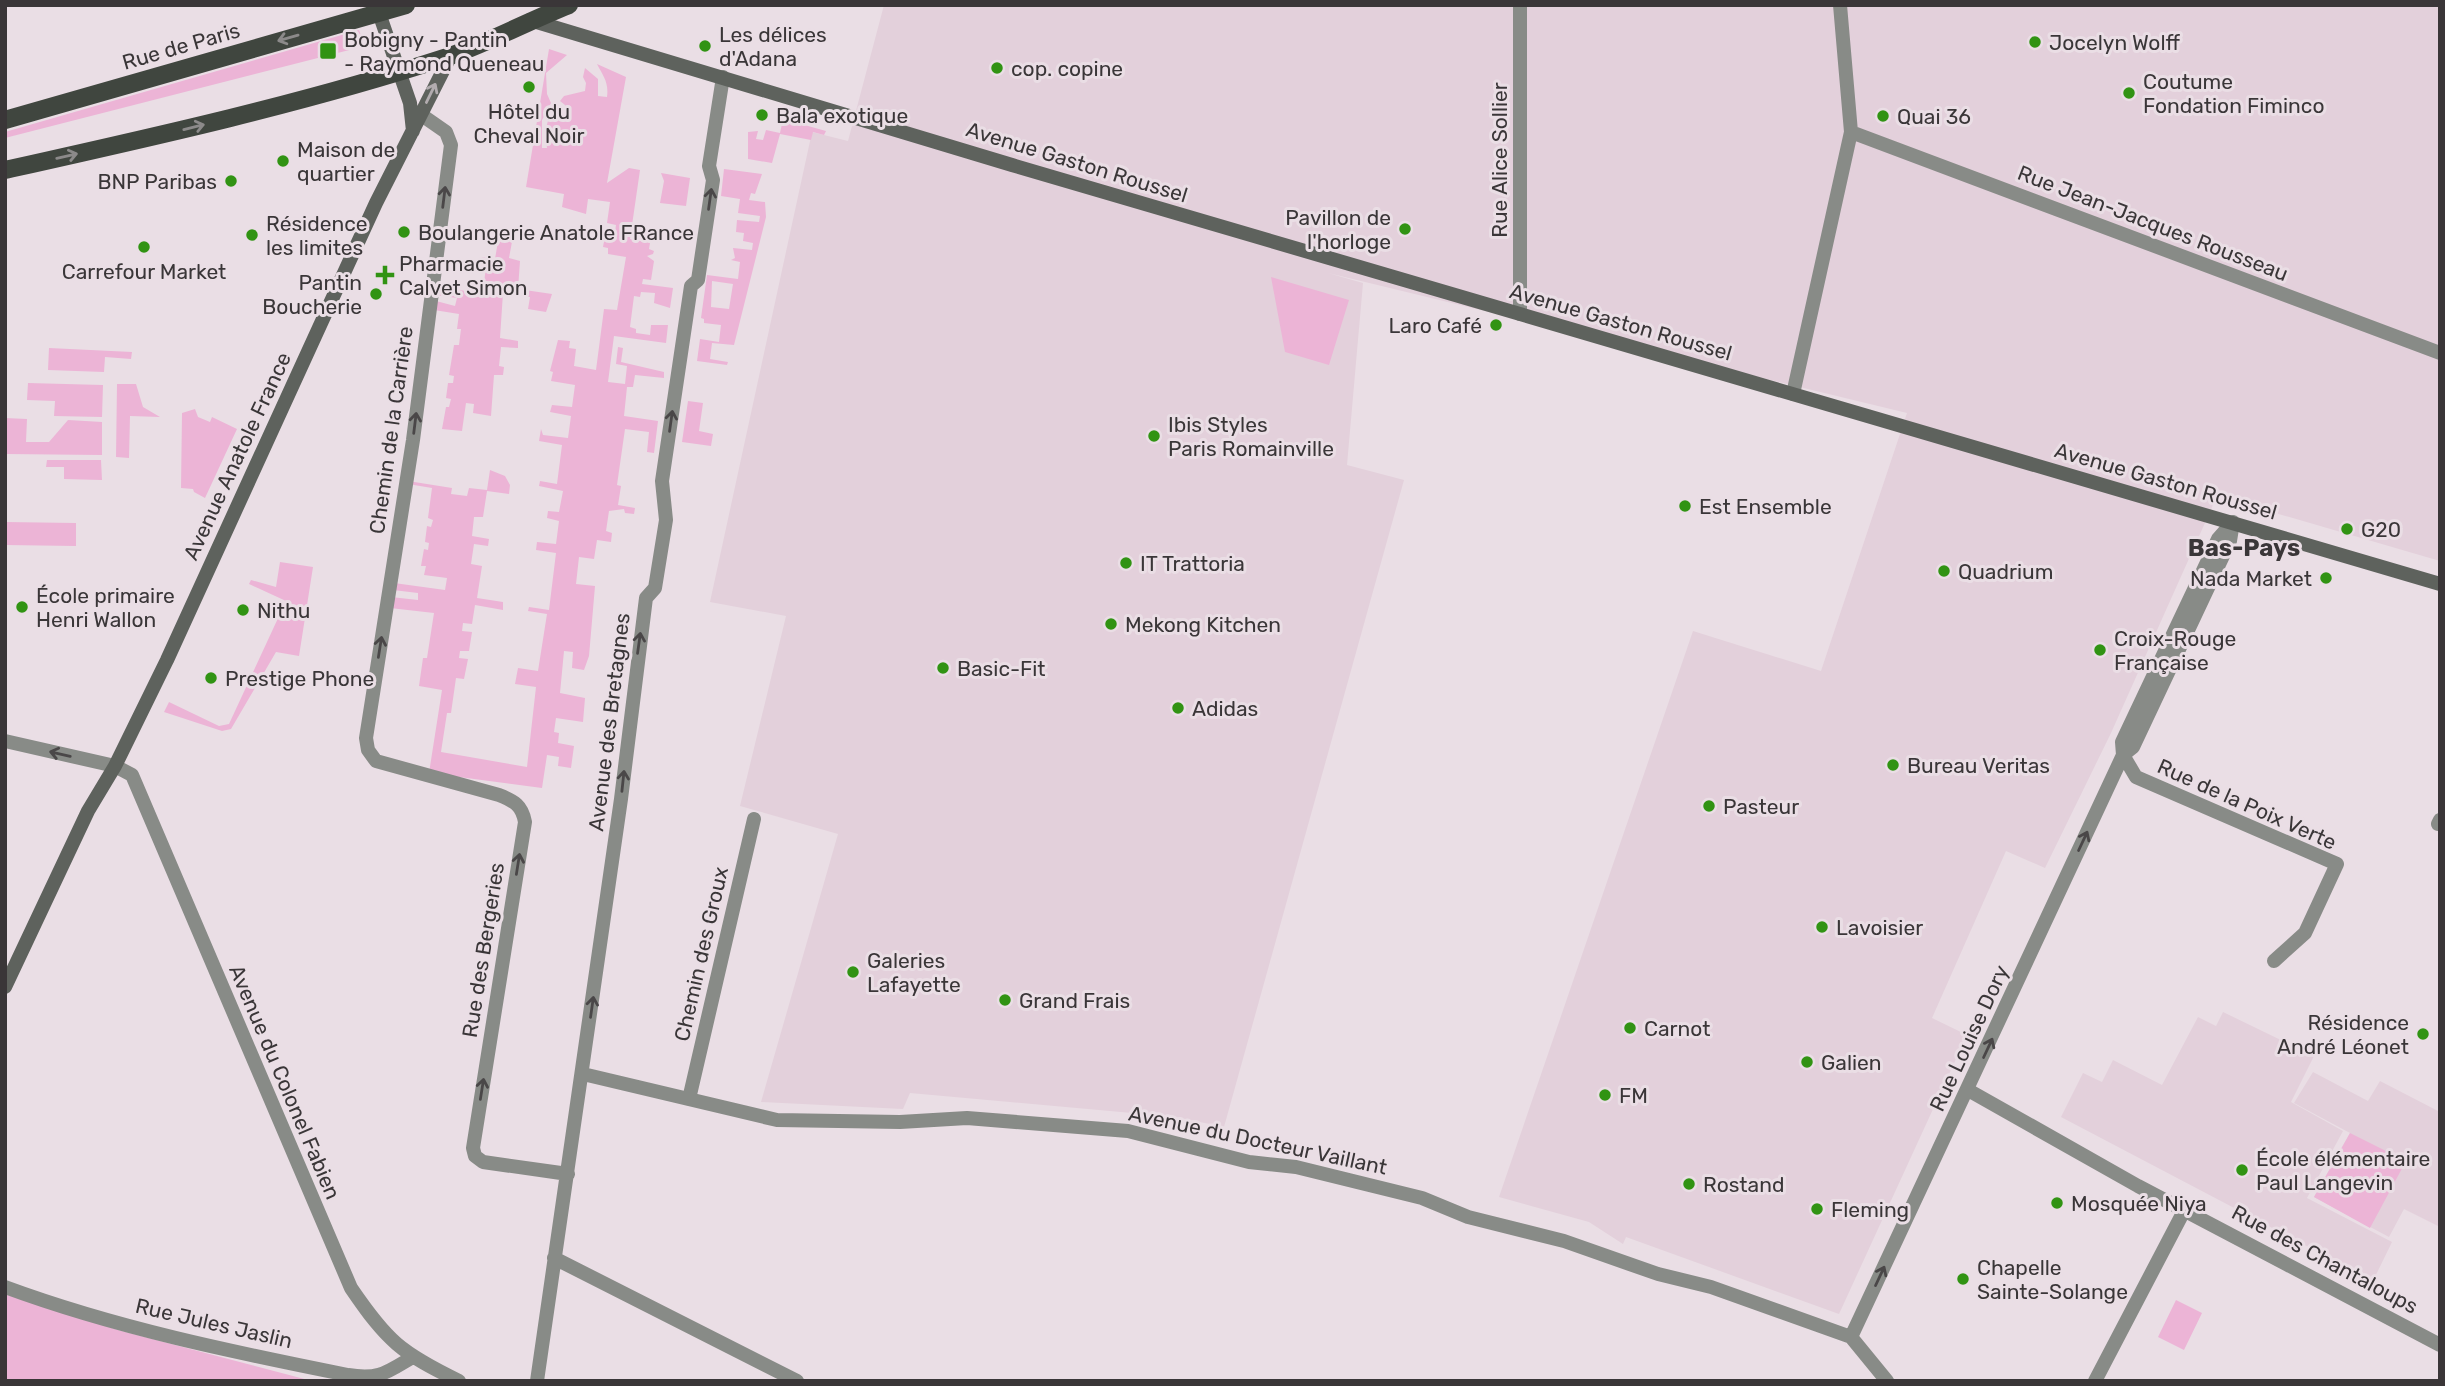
<svg xmlns="http://www.w3.org/2000/svg" width="2445" height="1386" viewBox="0 0 2445 1386" font-family="Rubik,sans-serif">
<style>
.built{fill:#e3d0db}
.green{fill:#ecb4d6;fill-rule:evenodd}
.lines{fill:none;stroke-linecap:round;stroke-linejoin:round}
.street{stroke:#888b87;stroke-width:14}
.secondary{stroke:#5e625d;stroke-width:14}
.primary{stroke:#40463f;stroke-width:18}
.oneway{stroke:#8c8a8a}
.oneway2{stroke:#b2acaf}
.oneway3{stroke:#4a4748}
.poi-dot{fill:#319313;stroke:#eadee5;stroke-width:2.5}
.labels{text-anchor:middle;dominant-baseline:central;stroke-width:6;stroke-linejoin:round;paint-order:stroke}
.poi-label{font-size:21px;fill:#3a3638;stroke:#eadee5;text-anchor:start}
.street-label{font-size:21px;fill:#3a3638;stroke:#eadee5}
.quarter-label{font-size:24px;font-weight:bold;fill:#3a3638;stroke:#eadee5}
</style>
<rect width="100%" height="100%" fill="#eadee5"/>
<path class="built" d="M884,5H2440V561L2217,496L2111,733L2045,868L2006,851L1932,1018L1967,1035L1839,1314L1626,1237L1623,1244L1589,1222L1499,1197L1693,631L1821,671L1907,413L1328,273L1363,283L1347,465L1404,480L1224,1127L1176,1117L910,1093L903,1109L761,1102L838,834L740,806L786,616L710,602L812,132L848,141Z
M2223,1012L2314,1056L2291,1102L2343,1131L2307,1198L2392,1242L2373,1281L2061,1117L2083,1073L2102,1082L2113,1060L2162,1085L2198,1017L2216,1026Z
M2313,1072L2368,1101L2380,1081L2440,1112V1227L2404,1209L2389,1237L2314,1197L2350,1133L2294,1103Z"/>
<path class="green" d="M359,30L365,46L5,138V132Z
M549,49L567,55L546,73L547,94L551,103L542,120V148H547C545,132 545,121 555,109L564,113L565,105L560,101L564,96L585,91L586,83L583,77L585,68L598,79V96L607,97C609,82 603,76 597,64L626,77L607,183L629,168L640,170L630,239L650,243L649,249L654,251L653,254L647,256L654,261L651,280L643,279L642,284L673,288L670,308L654,303L655,293L641,292L640,297L634,296L630,327L636,329V333L650,335L651,325H668L666,343L614,336L608,382L625,384L627,366L616,364L618,347L623,348L621,362L664,372V378L635,375L633,387H627L624,416L658,421L654,453L647,452L649,432L625,429L617,485L621,486L618,505L635,508L634,514L625,513L624,509L609,511L606,531L612,533L611,542L597,540L594,559L579,557L576,584L595,586L589,656L584,670L572,668L573,652L564,651L560,693L585,698L583,722L556,718L554,732L559,733L558,743L574,746L571,768L558,766L559,757L547,755L542,788L429,773L442,690L419,686L423,658H427L434,613L390,608L391,597L418,600V593L393,590L394,583L445,590L447,578L424,575L426,566H421L424,549L428,550L429,543L425,542L427,526L431,527L433,520L428,518L432,488L408,484V481L452,488L451,494L467,496L469,488L487,490L490,470L505,476L510,485L509,494L487,491L483,517H474L472,536L489,539L488,546L474,544L471,564L482,566L477,598L503,602V610L475,605L472,624L463,623L462,631L472,632L469,651H460L459,658L468,659L464,679L456,678L451,713H447L441,752L527,767L536,687L515,684L518,668L538,671L547,614L528,611L529,607L549,610L556,553L536,550L537,542L556,544L559,521L547,518L548,511L559,512L563,491L539,486L540,481L557,484L562,445L539,441L541,429L543,435L568,438L571,416L550,412L552,405L572,407L575,385L551,381L553,372L550,371L558,340L570,341L569,348L576,349L574,366L596,370L604,309L617,310L626,257L608,254V248L603,247L606,230L615,232L616,225L607,223L610,202L588,199L586,214L562,207L564,194L526,187Z
M783,119L826,131L824,135L813,132L811,140L780,134L772,163L748,159V132L758,131L756,139L763,140L766,130L780,133Z
M724,169L762,174L755,194L751,193L749,200L765,202L766,217L734,345L712,343L710,359L728,362L727,365L697,361L700,339L719,342L721,325L704,323V319L701,318L707,275L738,279L740,262L731,260L735,258L733,248L752,250L753,243L743,241L744,233L736,232L737,220L759,222L760,216L738,213L740,199L721,196ZM712,281L733,284L729,309L711,307Z
M661,173L690,178L686,206L660,203L664,181Z
M500,229L514,231L509,258L520,261L518,289L552,294L546,312L528,309L530,297L503,293L500,338L518,341V348L501,347L499,366L504,367L503,375H494L491,416L473,413L474,404L466,403L462,431L442,429L446,407H449L451,399L446,398L448,383H453L454,376L449,375L454,345H459L461,329H457L459,314L434,310L436,301L455,306L457,298L436,295L438,285L474,293L477,281L484,282L486,268L479,267L481,257L495,259Z
M1271,277L1349,300L1329,365L1285,352Z
M49,348L132,352L131,359L105,357L104,372L48,370Z
M28,383L103,385L102,417L54,416L55,401L27,400Z
M117,384H136L143,407L160,417L130,416L129,458L116,457Z
M688,401L703,403L699,431L713,434L711,446L682,442Z
M195,409L198,417L210,422L212,417L237,429L205,498L194,492L193,489L181,488L182,413Z
M5,418L27,419L26,442H49L68,420L102,422V455L5,454Z
M47,460H101L102,480L64,479V467H46Z
M5,522L76,523V546L5,545Z
M280,562L313,567L299,656L276,652L231,729L222,731L164,712L169,702L219,726L229,724L286,601L249,584L251,580L276,587Z
M2350,1133L2406,1161L2370,1228L2314,1197Z
M5,1294L118,1330L312,1381H5Z
M2176,1300L2202,1313L2184,1350L2158,1337Z"/>
<g class="lines">
<path class="street" d="M423,116L446,132L451,145L413,440L366,738L368,750L376,761L499,795C514,801 522,805 525,822L473,1148L475,1156L483,1162L568,1174
M1851,132L2440,353
M1520,314V5
M1793,394L1851,132L1840,5
M5,741L115,766L132,775L351,1288C387,1341 401,1353 459,1381
M2123,755L2136,777L2337,864L2305,933L2274,961
M2123,755L2122,742L2218,539L2233,522
M2438,824L2440,820
M583,1074L777,1120L900,1122L967,1118L1128,1131L1249,1162L1296,1167L1422,1198L1468,1217L1564,1241L1658,1274L1711,1287L1851,1337L1887,1381
M1968,1090L2138,1186L2440,1345
M689,1099L754,819
M554,1258L797,1381
M5,1287C116,1328 233,1352 348,1375C378,1380 386,1373 411,1358
M1851,1337L2123,755L2133,747L2230,541L2233,522
M537,1381L621,799L646,598L655,588L666,520L662,481L691,286L698,280L713,180L709,166L723,77
M2095,1381L2185,1209"/>
<path class="secondary" d="M379,13L410,103L413,131
M530,20L1012,165L2440,584
M5,987L88,811L115,766L167,660L376,203L451,55"/>
<path class="primary" d="M5,120L406,5
M5,170C153,137 302,104 447,57C488,43 528,21 569,5"/>
</g>
<defs><path id="oneway-shaft" d="M-6 0H5M1.5-3L5.5 0L1.5 3" fill="none" stroke-width="1.6" stroke-linecap="round" stroke-linejoin="round" transform="scale(1.75)"/></defs>
<g class="oneway">
<use href="#oneway-shaft" transform="translate(288 38) rotate(164)"/>
<use href="#oneway-shaft" transform="translate(194 127) rotate(-14)"/>
<use href="#oneway-shaft" transform="translate(67 156) rotate(-13)"/>
</g>
<use class="oneway2" href="#oneway-shaft" transform="translate(431 93) rotate(-64)"/>
<g class="oneway3">
<use href="#oneway-shaft" transform="translate(444 197) rotate(-83)"/>
<use href="#oneway-shaft" transform="translate(710 199) rotate(-82)"/>
<use href="#oneway-shaft" transform="translate(671 421) rotate(-82)"/>
<use href="#oneway-shaft" transform="translate(415 423) rotate(-83)"/>
<use href="#oneway-shaft" transform="translate(639 643) rotate(-82)"/>
<use href="#oneway-shaft" transform="translate(380 647) rotate(-81)"/>
<use href="#oneway-shaft" transform="translate(60 754) rotate(-167)"/>
<use href="#oneway-shaft" transform="translate(623 781) rotate(-84)"/>
<use href="#oneway-shaft" transform="translate(2083 841) rotate(-65)"/>
<use href="#oneway-shaft" transform="translate(518 864) rotate(-81)"/>
<use href="#oneway-shaft" transform="translate(592 1007) rotate(-82)"/>
<use href="#oneway-shaft" transform="translate(1988 1048) rotate(-65)"/>
<use href="#oneway-shaft" transform="translate(482 1089) rotate(-81)"/>
<use href="#oneway-shaft" transform="translate(1880 1276) rotate(-65)"/>
</g>
<g class="poi-dot">
<circle cx="2035" cy="42" r="7"/>
<circle cx="705" cy="46" r="7"/>
<rect x="319" y="42" width="18" height="18" rx="3.5"/>
<circle cx="997" cy="68" r="7"/>
<circle cx="529" cy="87" r="7"/>
<circle cx="2129" cy="93" r="7"/>
<circle cx="762" cy="115" r="7"/>
<circle cx="1883" cy="116" r="7"/>
<circle cx="283" cy="161" r="7"/>
<circle cx="231" cy="181" r="7"/>
<circle cx="1405" cy="229" r="7"/>
<circle cx="404" cy="232" r="7"/>
<circle cx="252" cy="235" r="7"/>
<circle cx="144" cy="247" r="7"/>
<path d="M381.5 264.5h7v7h7v7h-7v7h-7v-7h-7v-7h7z"/>
<circle cx="376" cy="294" r="7"/>
<circle cx="1496" cy="325" r="7"/>
<circle cx="1154" cy="436" r="7"/>
<circle cx="1685" cy="506" r="7"/>
<circle cx="2347" cy="529" r="7"/>
<circle cx="1126" cy="563" r="7"/>
<circle cx="1944" cy="571" r="7"/>
<circle cx="2326" cy="578" r="7"/>
<circle cx="22" cy="607" r="7"/>
<circle cx="243" cy="610" r="7"/>
<circle cx="1111" cy="624" r="7"/>
<circle cx="2100" cy="650" r="7"/>
<circle cx="943" cy="668" r="7"/>
<circle cx="211" cy="678" r="7"/>
<circle cx="1178" cy="708" r="7"/>
<circle cx="1893" cy="765" r="7"/>
<circle cx="1709" cy="806" r="7"/>
<circle cx="1822" cy="927" r="7"/>
<circle cx="853" cy="972" r="7"/>
<circle cx="1005" cy="1000" r="7"/>
<circle cx="1630" cy="1028" r="7"/>
<circle cx="2423" cy="1034" r="7"/>
<circle cx="1807" cy="1062" r="7"/>
<circle cx="1605" cy="1095" r="7"/>
<circle cx="2242" cy="1170" r="7"/>
<circle cx="1689" cy="1184" r="7"/>
<circle cx="2057" cy="1203" r="7"/>
<circle cx="1817" cy="1209" r="7"/>
<circle cx="1963" cy="1279" r="7"/>
</g>
<g class="labels">
<g class="poi-label">
<text x="719" y="34">Les délices<tspan x="719" dy="24">d'Adana</tspan></text>
<text x="344" y="39">Bobigny - Pantin<tspan x="344" dy="24">- Raymond Queneau</tspan></text>
<text x="2049" y="42">Jocelyn Wolff</text>
<text x="1011" y="68">cop. copine</text>
<text x="2143" y="81">Coutume<tspan x="2143" dy="24">Fondation Fiminco</tspan></text>
<text x="529" y="111" text-anchor="middle">Hôtel du<tspan x="529" dy="24">Cheval Noir</tspan></text>
<text x="776" y="115">Bala exotique</text>
<text x="1897" y="116">Quai 36</text>
<text x="297" y="149">Maison de<tspan x="297" dy="24">quartier</tspan></text>
<text x="217" y="181" text-anchor="end">BNP Paribas</text>
<text x="1391" y="217" text-anchor="end">Pavillon de<tspan x="1391" dy="24">l'horloge</tspan></text>
<text x="266" y="223">Résidence<tspan x="266" dy="24">les limites</tspan></text>
<text x="418" y="232">Boulangerie Anatole FRance</text>
<text x="399" y="263">Pharmacie<tspan x="399" dy="24">Calvet Simon</tspan></text>
<text x="144" y="271" text-anchor="middle">Carrefour Market</text>
<text x="362" y="282" text-anchor="end">Pantin<tspan x="362" dy="24">Boucherie</tspan></text>
<text x="1482" y="325" text-anchor="end">Laro Café</text>
<text x="1168" y="424">Ibis Styles<tspan x="1168" dy="24">Paris Romainville</tspan></text>
<text x="1699" y="506">Est Ensemble</text>
<text x="2361" y="529">G20</text>
<text x="1140" y="563">IT Trattoria</text>
<text x="1958" y="571">Quadrium</text>
<text x="2312" y="578" text-anchor="end">Nada Market</text>
<text x="36" y="595">École primaire<tspan x="36" dy="24">Henri Wallon</tspan></text>
<text x="257" y="610">Nithu</text>
<text x="1125" y="624">Mekong Kitchen</text>
<text x="2114" y="638">Croix-Rouge<tspan x="2114" dy="24">Française</tspan></text>
<text x="957" y="668">Basic-Fit</text>
<text x="225" y="678">Prestige Phone</text>
<text x="1192" y="708">Adidas</text>
<text x="1907" y="765">Bureau Veritas</text>
<text x="1723" y="806">Pasteur</text>
<text x="1836" y="927">Lavoisier</text>
<text x="867" y="960">Galeries<tspan x="867" dy="24">Lafayette</tspan></text>
<text x="1019" y="1000">Grand Frais</text>
<text x="2409" y="1022" text-anchor="end">Résidence<tspan x="2409" dy="24">André Léonet</tspan></text>
<text x="1644" y="1028">Carnot</text>
<text x="1821" y="1062">Galien</text>
<text x="1619" y="1095">FM</text>
<text x="2256" y="1158">École élémentaire<tspan x="2256" dy="24">Paul Langevin</tspan></text>
<text x="1703" y="1184">Rostand</text>
<text x="2071" y="1203">Mosquée Niya</text>
<text x="1831" y="1209">Fleming</text>
<text x="1977" y="1267">Chapelle<tspan x="1977" dy="24">Sainte-Solange</tspan></text>
</g>
<g class="street-label">
<text transform="translate(181 46) rotate(-16)">Rue de Paris</text>
<text transform="translate(1499 160) rotate(-90)">Rue Alice Sollier</text>
<text transform="translate(1077 162) rotate(17)">Avenue Gaston Roussel</text>
<text transform="translate(2153 223) rotate(21)">Rue Jean-Jacques Rousseau</text>
<text transform="translate(1621 322) rotate(16)">Avenue Gaston Roussel</text>
<text transform="translate(391 430) rotate(-82)">Chemin de la Carrière</text>
<text transform="translate(237 456) rotate(-65)">Avenue Anatole France</text>
<text transform="translate(2166 481) rotate(16)">Avenue Gaston Roussel</text>
<text transform="translate(609 722) rotate(-83)">Avenue des Bretagnes</text>
<text transform="translate(2247 804) rotate(24)">Rue de la Poix Verte</text>
<text transform="translate(483 950) rotate(-81)">Rue des Bergeries</text>
<text transform="translate(701 954) rotate(-77)">Chemin des Groux</text>
<text transform="translate(1969 1038) rotate(-65)">Rue Louise Dory</text>
<text transform="translate(285 1082) rotate(67)">Avenue du Colonel Fabien</text>
<text transform="translate(1258 1140) rotate(12)">Avenue du Docteur Vaillant</text>
<text transform="translate(2325 1259) rotate(28)">Rue des Chantaloups</text>
<text transform="translate(214 1323) rotate(13)">Rue Jules Jaslin</text>
</g>
<g class="quarter-label">
<text x="2244" y="548">Bas-Pays</text>
</g>
</g>
<rect width="2445" height="1386" fill="none" stroke="#3a3638" stroke-width="14"/>
</svg>
